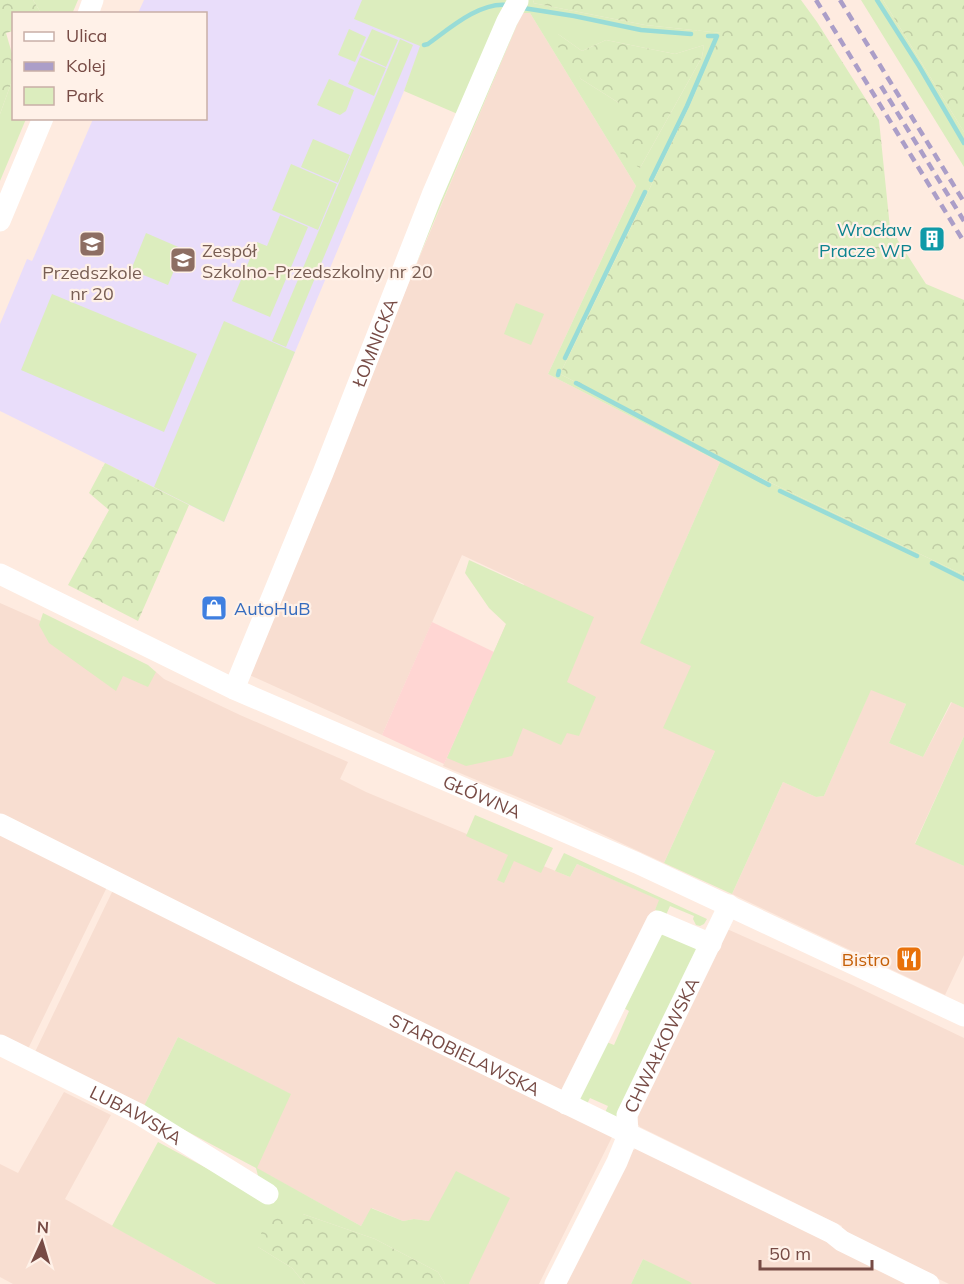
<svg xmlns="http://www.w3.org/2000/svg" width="964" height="1284" viewBox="0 0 964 1284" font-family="Mulish,sans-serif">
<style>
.residential{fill:#f8ded1}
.commercial{fill:#ffd6d3}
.education{fill:#e9ddfa}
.green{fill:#dcedbe;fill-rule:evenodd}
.forest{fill:url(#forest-crowns)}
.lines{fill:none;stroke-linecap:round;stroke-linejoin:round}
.stream{stroke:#98dcd7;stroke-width:4.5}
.minor{stroke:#fff;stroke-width:21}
.rail{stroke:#ab9ec8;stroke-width:4.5;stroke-dasharray:9 6;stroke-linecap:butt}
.labels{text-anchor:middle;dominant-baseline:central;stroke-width:4.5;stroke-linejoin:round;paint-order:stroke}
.culture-label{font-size:18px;fill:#0d838f;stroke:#fff1e8;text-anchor:end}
.education-label{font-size:18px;fill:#785e54;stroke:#fff1e8;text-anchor:start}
.street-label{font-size:18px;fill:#774b45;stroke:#fff1e8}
.shop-label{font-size:18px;fill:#366cbe;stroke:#fff1e8;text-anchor:start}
.food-label{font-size:18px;fill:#c56008;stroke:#fff1e8;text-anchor:end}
</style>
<defs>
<pattern id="forest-crowns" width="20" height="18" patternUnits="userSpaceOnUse" patternTransform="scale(1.5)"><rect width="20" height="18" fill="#dcedbe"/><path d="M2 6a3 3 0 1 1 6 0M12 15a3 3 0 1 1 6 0" fill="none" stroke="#c0cda5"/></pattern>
</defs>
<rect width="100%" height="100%" fill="#feebe0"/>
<path class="residential" d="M522,13H530L636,186L548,374L720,462L642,639L693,662L715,751L664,863L563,816L443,766L524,584L462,555L382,735L245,673Z
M0,603L156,672L164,679L240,715L348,762L340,779L366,792L570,877L577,864L660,900L563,1095L0,819Z
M871,689L906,704L889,743L923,757L952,702L964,708V736L915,843L964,866V955L945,995L732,894L783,782L816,797L824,796Z
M0,835L107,887L28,1049L0,1035Z
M113,890L613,1135L539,1284H470L429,1221L414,1219L403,1221L372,1208L361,1226L256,1168L290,1094L178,1037L143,1108L35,1052Z
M727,929L851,984L964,1038V1284H949L840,1231L842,1226L640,1127L634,1119Z
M64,1092L111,1115L65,1199L216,1284H13L0,1277V1164L18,1173Z
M638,1148L919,1284H692L643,1259L631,1284H565L631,1151Z"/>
<path class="commercial" d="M432,622L494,652L444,764L382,735Z"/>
<path class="education" d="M144,0H438L404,91L224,522L0,411V324L27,259L32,261L33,259L93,119L206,118V14L138,13Z"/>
<path class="green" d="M33,0H78L72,14L41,13Z
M362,0H534L533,3L645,25L722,33L689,107L560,374L767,481L964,575V708L951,702L923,757L889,743L906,704L871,690L824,796L816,797L783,782L732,894L664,863L715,751L663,728L691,666L640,643L720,462L548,374L636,186L530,13H522L327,475L467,118L404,91L420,46L354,19ZM558,34L582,51L606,40L675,54L704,45L702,57L640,168L619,103L581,79Z
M861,0H883L964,132V167Z
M349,29L366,37L355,62L338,55Z
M372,29L398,40L386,67L360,55Z
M400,39L413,45L286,347L272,341Z
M360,57L386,68L374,96L348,84Z
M13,78L14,118L26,119L0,181V114Z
M329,79L354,90L346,111L340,115L317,105Z
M313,139L350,155L338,183L301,167Z
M291,164L337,184L318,230L272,210Z
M280,215L308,227L270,317L232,301L257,242L267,246Z
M146,233L183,249L168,285L131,270Z
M52,294L197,354L164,432L21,370Z
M516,303L544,314L531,345L504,334Z
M224,321L295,352L224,522L154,487Z
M469,560L594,617L567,682L596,697L579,736L567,733L561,745L523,728L512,756L466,766L447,758L506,624L489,608L465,573Z
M43,613L148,665L156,672L148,687L123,676L116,691L49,643L39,625Z
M964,736V866L915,844Z
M475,815L553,848L541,873L514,861L504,883L497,880L508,855L466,836Z
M564,853L707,919L704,924L700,926L696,925L693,919L694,916L670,906L666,915L655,910L659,900L577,864L570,877L555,871Z
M664,934L698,948L616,1121L603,1117L608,1106L590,1098L585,1108L577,1104L604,1041L614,1045L629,1011L620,1006L655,937Z
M178,1037L291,1094L257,1168L361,1226L371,1208L403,1221L414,1219L429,1221L456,1171L510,1198L469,1283L470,1284H445L438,1272L375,1239L303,1214L258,1247L292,1268L305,1284H216L112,1226L158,1142L264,1199L256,1168L143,1108Z
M643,1259L690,1282L692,1284H631Z"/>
<path class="forest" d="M0,0H33L41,13L14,14L13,31L6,33L13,57V78L0,114Z
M534,0H801L817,22L879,120L890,228L926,284L964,300V575L767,481L560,374L689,107L721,33L645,25L533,3Z
M883,0H964V132Z
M558,34L582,51L606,40L675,54L704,45L702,57L640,168L623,158L609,132L619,103L581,79L554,41Z
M105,463L189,505L138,621L68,585L109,510L89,493Z
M266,1213L303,1214L375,1239L438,1272L445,1284H305L292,1268L258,1247Z"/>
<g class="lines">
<path class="stream" d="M877,0L919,66L964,143
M523,8L574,16L641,30L691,34
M424,45L428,44C449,29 479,2 507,5
M651,180L687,106L717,36H708
M565,358L645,192
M558,375L559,371
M576,383L769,485
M780,491L917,556
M932,563L964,579"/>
<g class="minor">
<path d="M88,14L93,0"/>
<path d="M0,221L43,118"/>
<path id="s1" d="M0,574L234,689L637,863L964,1016"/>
<path id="s2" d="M234,689L323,473L432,195L507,21L518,1"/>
<path id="s3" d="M0,824L300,974L832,1233L842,1241L929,1284"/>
<path id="s4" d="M0,1045L139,1114L268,1194"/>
<path d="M566,1104L657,921L711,944"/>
<path id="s5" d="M555,1284L617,1162L628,1135L627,1115L729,905"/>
</g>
<path class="rail" d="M816,0L964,242
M840,0L964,202
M881,86L964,221"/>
</g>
<defs>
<symbol id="building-square" viewBox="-11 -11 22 22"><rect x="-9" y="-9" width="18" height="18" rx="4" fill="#0f9aa8" stroke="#fff1e8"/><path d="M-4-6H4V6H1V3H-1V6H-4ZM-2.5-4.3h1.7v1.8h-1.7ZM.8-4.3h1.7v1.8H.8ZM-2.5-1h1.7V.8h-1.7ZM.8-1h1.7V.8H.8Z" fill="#fff"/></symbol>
<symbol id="school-square" viewBox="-11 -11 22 22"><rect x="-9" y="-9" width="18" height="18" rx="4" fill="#8d6e63" stroke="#fff1e8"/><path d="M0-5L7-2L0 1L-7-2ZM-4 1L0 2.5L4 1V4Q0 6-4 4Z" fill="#fff"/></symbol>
<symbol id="shop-square" viewBox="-11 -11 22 22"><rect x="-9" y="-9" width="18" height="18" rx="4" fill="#3f7fe0" stroke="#fff1e8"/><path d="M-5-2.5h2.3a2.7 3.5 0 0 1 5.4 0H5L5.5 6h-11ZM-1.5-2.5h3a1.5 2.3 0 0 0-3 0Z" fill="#fff"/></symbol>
<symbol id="restaurant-square" viewBox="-11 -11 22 22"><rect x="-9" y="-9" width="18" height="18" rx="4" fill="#e8710a" stroke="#fff1e8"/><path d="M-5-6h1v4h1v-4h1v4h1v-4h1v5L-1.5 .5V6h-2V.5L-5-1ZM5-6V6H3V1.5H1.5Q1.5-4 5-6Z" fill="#fff"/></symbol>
</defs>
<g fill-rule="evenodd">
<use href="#building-square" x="917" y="224" width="30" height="30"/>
<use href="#school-square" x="77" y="229" width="30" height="30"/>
<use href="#school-square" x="168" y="245" width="30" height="30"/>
<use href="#shop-square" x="199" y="593" width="30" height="30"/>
<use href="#restaurant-square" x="894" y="944" width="30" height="30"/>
</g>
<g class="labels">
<g class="culture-label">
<text x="912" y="229">Wrocław<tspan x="912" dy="21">Pracze WP</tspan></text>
</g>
<g class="education-label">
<text x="202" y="250">Zespół<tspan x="202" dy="21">Szkolno-Przedszkolny nr 20</tspan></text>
<text x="92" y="272" text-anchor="middle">Przedszkole<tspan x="92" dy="21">nr 20</tspan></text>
</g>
<g class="street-label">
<text stroke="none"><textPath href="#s2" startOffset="374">ŁOMNICKA</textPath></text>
<text stroke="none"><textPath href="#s1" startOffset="531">GŁÓWNA</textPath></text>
<text stroke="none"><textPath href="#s5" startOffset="264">CHWAŁKOWSKA</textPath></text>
<text stroke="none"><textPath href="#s3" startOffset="519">STAROBIELAWSKA</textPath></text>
<text stroke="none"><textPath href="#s4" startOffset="153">LUBAWSKA</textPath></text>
</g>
<g class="shop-label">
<text x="234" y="608">AutoHuB</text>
</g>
<g class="food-label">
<text x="890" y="959">Bistro</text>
</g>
</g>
<rect x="12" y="12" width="195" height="108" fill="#fff1e8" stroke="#c9afa7" stroke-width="1.5"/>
<rect x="24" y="32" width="30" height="9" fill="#ffffff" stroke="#c9afa7" stroke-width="1.5"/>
<text x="66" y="42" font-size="18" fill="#774b45">Ulica</text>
<rect x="24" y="62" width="30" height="9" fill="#ab9ec8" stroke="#c9afa7" stroke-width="1.5"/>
<text x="66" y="72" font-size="18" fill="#774b45">Kolej</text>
<rect x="24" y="87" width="30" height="18" fill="#dcedbe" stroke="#c9afa7" stroke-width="1.5"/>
<text x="66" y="102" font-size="18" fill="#774b45">Park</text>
<g transform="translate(42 1242) rotate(4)" stroke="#fff1e8" stroke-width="4.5" paint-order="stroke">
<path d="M0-4.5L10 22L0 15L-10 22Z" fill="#774b45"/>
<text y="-9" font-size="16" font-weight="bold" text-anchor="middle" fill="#774b45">N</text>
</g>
<path d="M760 1260v9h112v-9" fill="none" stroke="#774b45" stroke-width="3"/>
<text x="769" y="1260" font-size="18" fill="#774b45" stroke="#fff1e8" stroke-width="4.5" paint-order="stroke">50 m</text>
</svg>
